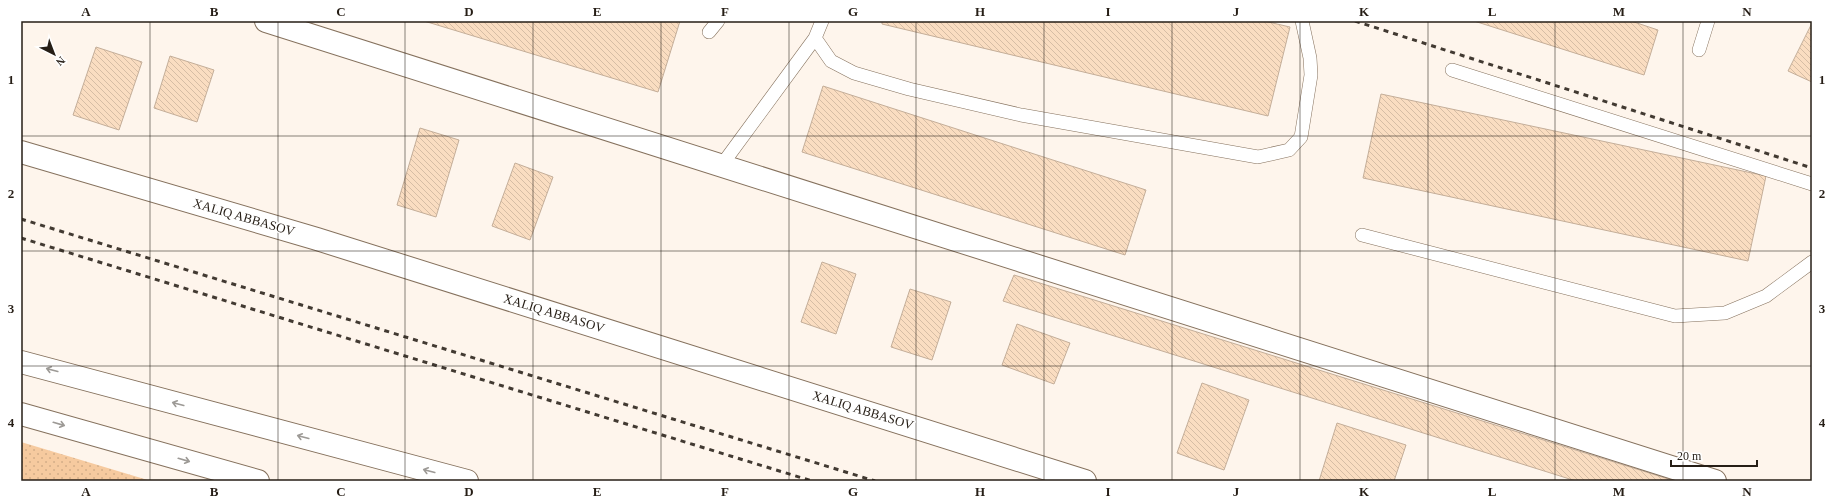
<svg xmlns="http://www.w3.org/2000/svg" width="1833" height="502" viewBox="0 0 1833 502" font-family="'Times New Roman',serif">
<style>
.grass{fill:url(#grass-dots)}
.building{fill:url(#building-back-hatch);stroke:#c4ae99}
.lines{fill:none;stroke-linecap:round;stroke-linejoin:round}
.service-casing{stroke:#85715d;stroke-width:14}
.minor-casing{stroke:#85715d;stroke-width:24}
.service{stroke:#fff;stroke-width:13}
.minor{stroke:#fff;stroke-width:22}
.rail{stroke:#423a32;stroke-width:3;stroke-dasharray:5 5;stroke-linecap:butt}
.oneway{stroke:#9d9a96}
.grid{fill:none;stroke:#261e16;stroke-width:1;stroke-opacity:0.55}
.labels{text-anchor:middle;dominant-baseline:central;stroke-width:3;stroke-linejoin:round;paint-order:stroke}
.street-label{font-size:13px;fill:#261e16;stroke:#fff}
.neatline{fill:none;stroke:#261e16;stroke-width:1.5}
.grid-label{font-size:13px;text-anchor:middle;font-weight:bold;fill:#261e16}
</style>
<defs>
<pattern id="grass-dots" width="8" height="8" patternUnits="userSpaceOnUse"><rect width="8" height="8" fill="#f6ca9f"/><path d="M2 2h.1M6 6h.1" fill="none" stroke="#d3ad88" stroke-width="1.8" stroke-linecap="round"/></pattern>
<pattern id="building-back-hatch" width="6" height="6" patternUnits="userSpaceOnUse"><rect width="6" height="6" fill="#faddc1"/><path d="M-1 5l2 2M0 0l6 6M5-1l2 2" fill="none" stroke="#d6bda5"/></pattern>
</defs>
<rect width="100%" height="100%" fill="#fef5ec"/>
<path class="grass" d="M21,442L151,481H21Z"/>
<path class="building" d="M424,21H680L658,92Z
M882,21H1264L1290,27L1268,116L882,24Z
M1474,21H1631L1658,30L1644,75Z
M1812,23V82L1788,71Z
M96,47L142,62L119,130L73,115Z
M170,56L214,70L197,122L154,108Z
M823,86L1146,190L1125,255L802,152Z
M1381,94L1766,176L1748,261L1363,178Z
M420,128L459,140L436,217L397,205Z
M515,163L553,177L530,240L492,226Z
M822,262L856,274L836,334L801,322Z
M1014,275L1675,481H1576L1003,301Z
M910,289L951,302L932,360L891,347Z
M1017,324L1070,343L1054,384L1002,365Z
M1202,383L1249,400L1224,470L1177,453Z
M1337,423L1406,445L1394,481H1319Z"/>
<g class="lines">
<defs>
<path id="service" d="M709,32L718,21
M815,38L831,61L854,73L909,89L1021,115L1258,157L1289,150L1301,137L1311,75L1310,58L1302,21
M1699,50L1708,21
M1452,70L1812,184
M721,166L815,38L822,21
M1362,235L1675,316L1725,313L1766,296L1812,262"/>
<path id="minor" d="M266,21L1715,481
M21,152L317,239L1085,481
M21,362L467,481
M21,414L258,481"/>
</defs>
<use href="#service" class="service-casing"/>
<use href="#minor" class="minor-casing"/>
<use href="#service" class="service"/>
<use href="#minor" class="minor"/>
<path class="rail" d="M1355,21L1812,168
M21,219L875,481
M21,238L812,481"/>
</g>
<defs><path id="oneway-shaft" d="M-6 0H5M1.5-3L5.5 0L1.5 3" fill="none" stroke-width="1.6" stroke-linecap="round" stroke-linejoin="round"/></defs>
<g class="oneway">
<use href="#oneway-shaft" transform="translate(52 370) rotate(-165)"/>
<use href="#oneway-shaft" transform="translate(178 404) rotate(-165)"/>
<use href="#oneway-shaft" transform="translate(59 424) rotate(16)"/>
<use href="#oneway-shaft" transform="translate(303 437) rotate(-165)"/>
<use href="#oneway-shaft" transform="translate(184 460) rotate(16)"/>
<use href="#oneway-shaft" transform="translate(429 471) rotate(-165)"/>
</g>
<path class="grid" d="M150,21V481M278,21V481M405,21V481M533,21V481M661,21V481M789,21V481M916,21V481M1044,21V481M1172,21V481M1300,21V481M1428,21V481M1555,21V481M1683,21V481M21,136H1812M21,251H1812M21,366H1812"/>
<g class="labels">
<g class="street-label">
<text transform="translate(244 217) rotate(16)">XALIQ ABBASOV</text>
<text transform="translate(554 313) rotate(17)">XALIQ ABBASOV</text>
<text transform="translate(863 410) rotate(17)">XALIQ ABBASOV</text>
</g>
</g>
<rect width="1833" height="502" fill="none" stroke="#ffffff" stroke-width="44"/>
<g transform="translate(54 54) rotate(138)" stroke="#ffffff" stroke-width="3" paint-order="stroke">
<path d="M0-3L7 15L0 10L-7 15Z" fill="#261e16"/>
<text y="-6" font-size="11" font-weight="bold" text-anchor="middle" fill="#261e16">N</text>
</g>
<path d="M1671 460v6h86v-6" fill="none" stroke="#261e16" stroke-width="2"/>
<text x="1677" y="460" font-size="12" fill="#261e16" stroke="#ffffff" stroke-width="3" paint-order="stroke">20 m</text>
<rect x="22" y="22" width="1789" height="458" class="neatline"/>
<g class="grid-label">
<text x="86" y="16">A</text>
<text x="214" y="16">B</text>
<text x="341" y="16">C</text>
<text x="469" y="16">D</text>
<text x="597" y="16">E</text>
<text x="725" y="16">F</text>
<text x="853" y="16">G</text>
<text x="980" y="16">H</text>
<text x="1108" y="16">I</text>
<text x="1236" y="16">J</text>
<text x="1364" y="16">K</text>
<text x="1492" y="16">L</text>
<text x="1619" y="16">M</text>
<text x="1747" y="16">N</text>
<text x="11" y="84">1</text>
<text x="1822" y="84">1</text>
<text x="11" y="198">2</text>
<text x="1822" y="198">2</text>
<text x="11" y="313">3</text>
<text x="1822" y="313">3</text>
<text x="11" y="427">4</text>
<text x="1822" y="427">4</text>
<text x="86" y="496">A</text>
<text x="214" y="496">B</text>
<text x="341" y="496">C</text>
<text x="469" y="496">D</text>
<text x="597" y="496">E</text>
<text x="725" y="496">F</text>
<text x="853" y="496">G</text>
<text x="980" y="496">H</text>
<text x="1108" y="496">I</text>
<text x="1236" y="496">J</text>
<text x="1364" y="496">K</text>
<text x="1492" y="496">L</text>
<text x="1619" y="496">M</text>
<text x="1747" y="496">N</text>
</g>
</svg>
